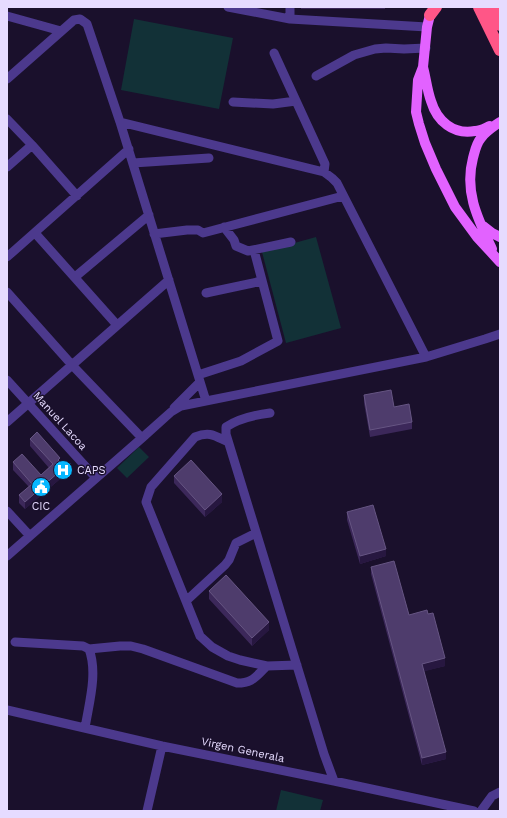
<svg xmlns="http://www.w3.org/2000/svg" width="507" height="818" viewBox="0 0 507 818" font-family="'Work Sans',sans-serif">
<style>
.green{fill:#123137}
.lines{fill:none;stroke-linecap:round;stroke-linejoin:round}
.minor{stroke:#4c398d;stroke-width:9}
.major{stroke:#e262ff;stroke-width:10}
.highway{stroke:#ff5687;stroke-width:12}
.wall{fill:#3c285a}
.shaded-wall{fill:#271740}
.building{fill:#4e3c6c;stroke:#665583}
.labels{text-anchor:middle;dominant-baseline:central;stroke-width:3;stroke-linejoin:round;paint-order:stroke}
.street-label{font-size:11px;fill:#e6dbff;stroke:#1a102c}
.poi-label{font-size:11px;fill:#e6dbff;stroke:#1a102c;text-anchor:start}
</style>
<rect width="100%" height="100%" fill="#1a102c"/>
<path class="green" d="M134,19L233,38L219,109L121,90Z
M316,237L341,328L286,343L262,252Z
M139,447L149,457L127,478L117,468Z
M281,790L323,800L320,811H276Z"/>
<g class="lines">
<path class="minor" d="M228,7L290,19L427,27
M7,16L61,31
M290,19V7
M274,53L325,164L324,172
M316,76L354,55L375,49L386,48L404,49L426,48
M7,79L74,20L80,19L87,24L120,122L206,401
M233,102L273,104L296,101
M7,119L32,145L77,196
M120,122L324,172L332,178L337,183L426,357
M133,163L209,158
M7,167L32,145
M224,227L234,240L236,246L248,251L291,242
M35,233L117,325
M154,234L187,230H198L203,233L343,196
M7,257L129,149
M75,277L149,215
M7,292L72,365L142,438
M206,293L262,281
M198,375L241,361L278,341L254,250
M7,380L96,478
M174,408L200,382
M270,413C254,415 239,418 226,427V434L324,754L334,781
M7,422L169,280
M228,442C215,436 210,431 195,437L151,487L146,502L200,636L212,647L228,656L240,660L267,666L297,665
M7,511L30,536
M7,556L142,438L171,412L181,406L426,357L485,339L500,334
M186,601L225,565L229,560L236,543L256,533
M15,642L83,646L89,649C98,673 89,703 85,728
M89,649L120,646H131L143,649L237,683C253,683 255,677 267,666
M7,710L162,746L334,781L474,811
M147,811L162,746
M481,811L492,796L500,792"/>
<path class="major" d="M430,15L427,27L423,67L418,80L416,112L419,124L425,143L436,169L455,207L477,237L500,262
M423,67C426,78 427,90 431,101C437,121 453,135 475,131C481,131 485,128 490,126
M483,226L492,233L500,237
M492,249C478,219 464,192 473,158C475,151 476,144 481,138C486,131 493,127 500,122"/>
<path class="highway" d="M479,7L500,50
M492,7L500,25
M430,15L436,7"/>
</g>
<path class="wall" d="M301,7H385V9H301Z
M364,395L394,407L412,422V429L370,437L364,403Z
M30,439L60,463L62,472L60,474V479L25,509L19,503V495L29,487L13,470V462L41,475L49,468L30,446Z
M174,476L222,502L205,517L174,483Z
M347,512L386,556L360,564L347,520Z
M371,567L409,615L445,666L424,671L446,759L422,765L371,574Z
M209,591L269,630L252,646L209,599Z"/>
<path class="shaded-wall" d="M62,465V472L60,474V479L25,509V502Z
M222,494V502L205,517V510Z
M386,549V556L360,564V556Z
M269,622V630L252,646V638Z
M445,658V666L422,672V664Z
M446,752V759L422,765V758Z"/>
<path class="building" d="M391,390L394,407L409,404L412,422L370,430L364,395Z
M37,432L60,458L58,460L62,465L58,469L60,471L25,502L19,495L32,484L13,462L22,454L41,475L53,464L30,439Z
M191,460L222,494L205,510L174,476Z
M373,505L386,549L360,556L347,512Z
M394,561L409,615L427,610L428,614L433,613L445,658L422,664L446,752L422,758L371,567Z
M226,575L269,622L252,638L209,591Z"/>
<defs>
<symbol id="hospital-disc" viewBox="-11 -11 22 22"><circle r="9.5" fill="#07b7ff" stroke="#1a102c"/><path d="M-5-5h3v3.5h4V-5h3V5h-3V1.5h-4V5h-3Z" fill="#fff"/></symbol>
<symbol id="civic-disc" viewBox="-11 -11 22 22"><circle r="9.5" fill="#07b7ff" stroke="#1a102c"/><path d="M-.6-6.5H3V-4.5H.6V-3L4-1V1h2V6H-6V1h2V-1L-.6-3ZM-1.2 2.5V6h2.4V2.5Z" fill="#fff"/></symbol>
</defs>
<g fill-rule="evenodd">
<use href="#hospital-disc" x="52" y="459" width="22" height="22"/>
<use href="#civic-disc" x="30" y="476" width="22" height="22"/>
</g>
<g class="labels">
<g class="street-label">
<text transform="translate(60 421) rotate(48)">Manuel Lacoa</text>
<text transform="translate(243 750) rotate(12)">Virgen Generala</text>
</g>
<g class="poi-label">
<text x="77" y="470">CAPS</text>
<text x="41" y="506" text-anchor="middle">CIC</text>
</g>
</g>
<rect width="507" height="818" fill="none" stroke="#e6dbff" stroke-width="16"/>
</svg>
